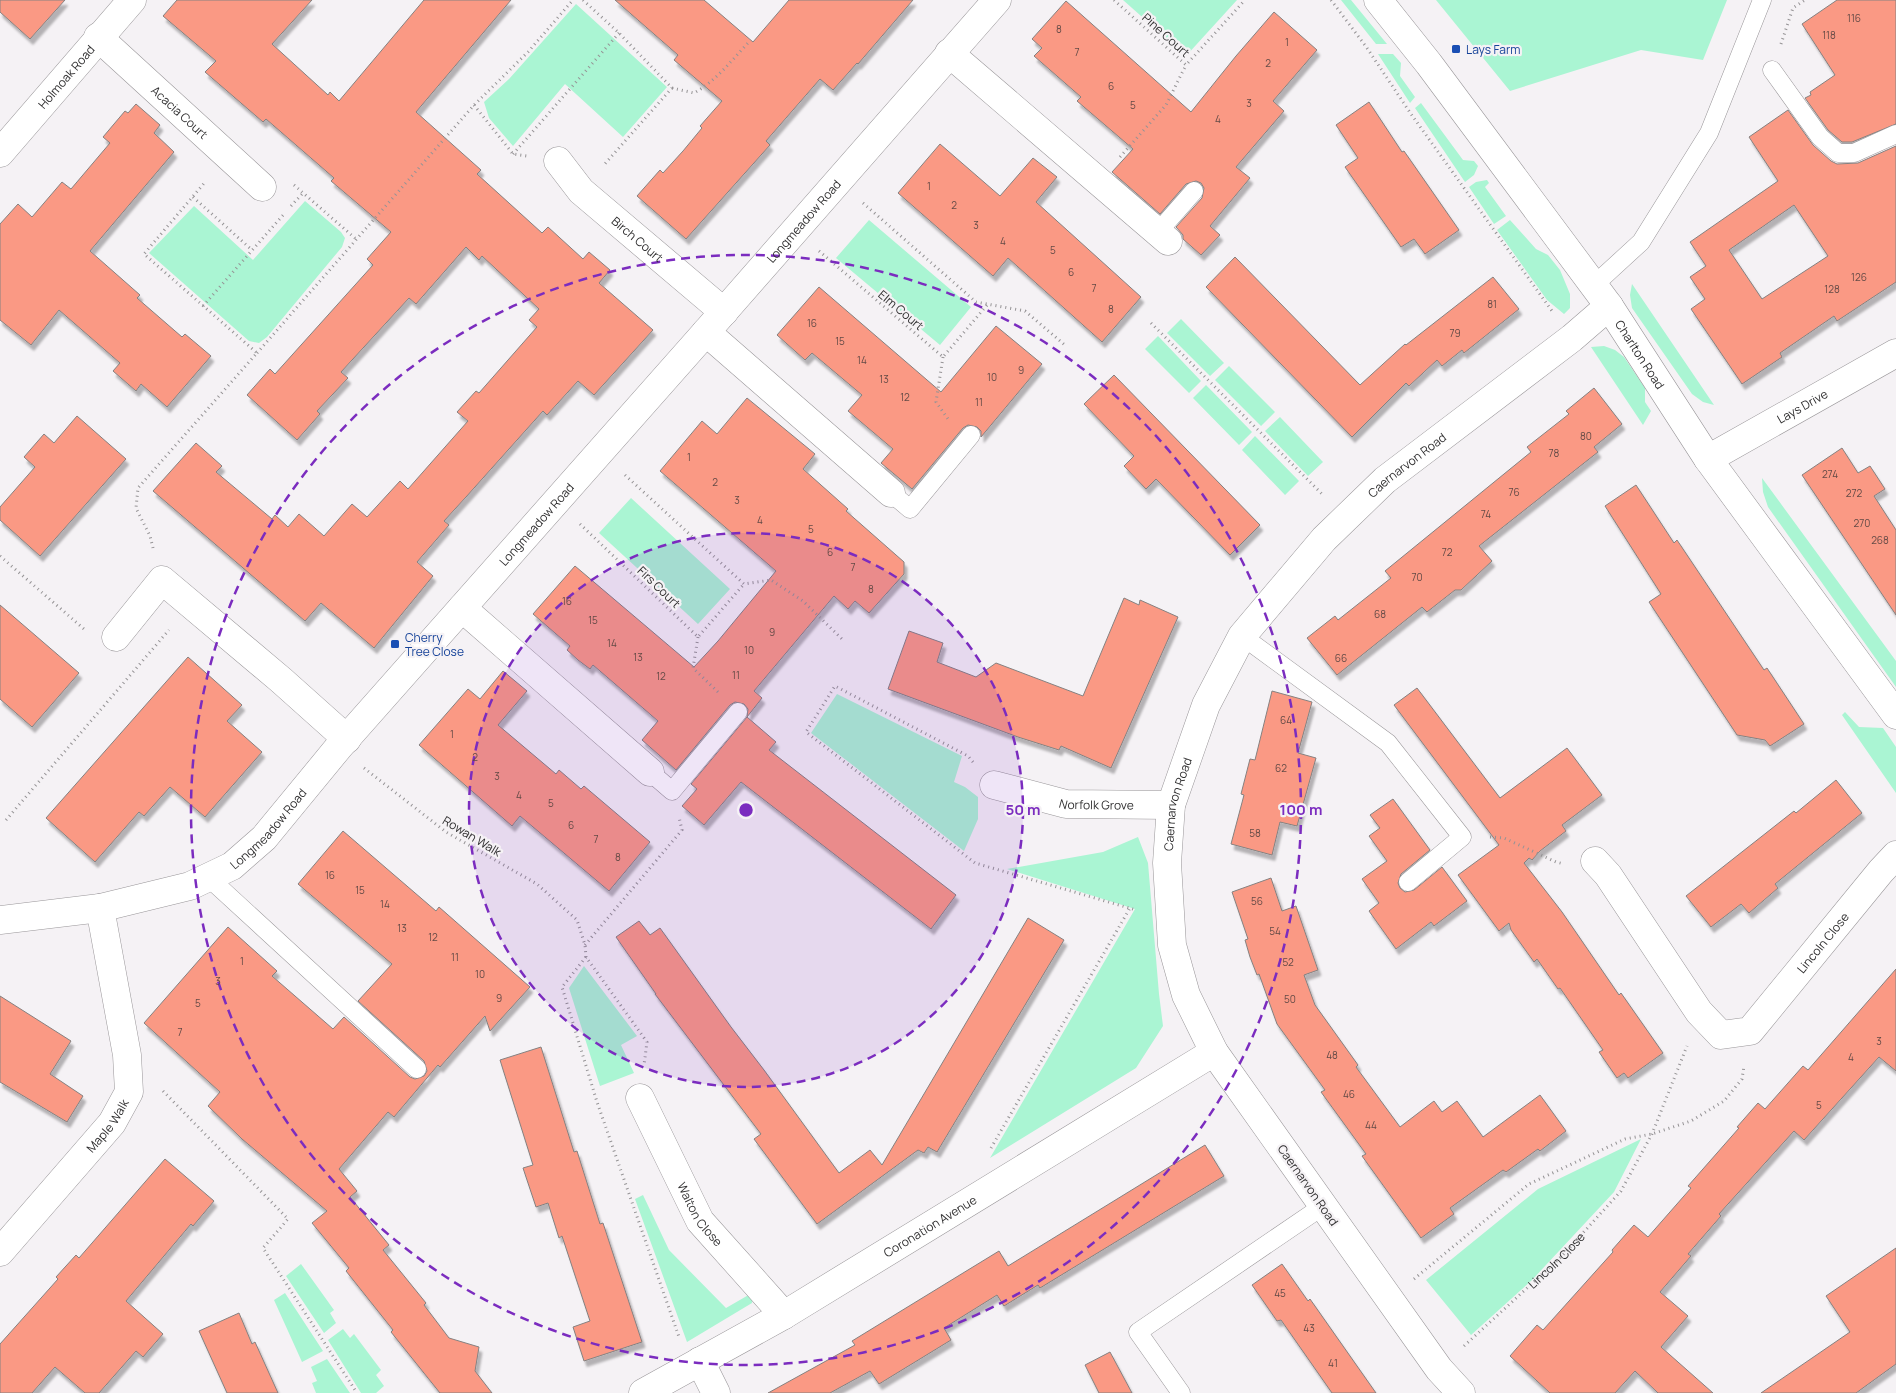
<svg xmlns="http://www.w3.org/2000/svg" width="1896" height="1393" viewBox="0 0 1896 1393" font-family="Manrope,sans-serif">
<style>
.green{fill:#aaf5d3}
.building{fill:#fa9984;stroke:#858180;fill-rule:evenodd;filter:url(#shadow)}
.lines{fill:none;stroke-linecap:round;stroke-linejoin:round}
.lane-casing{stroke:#999699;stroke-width:19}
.street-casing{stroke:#999699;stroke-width:29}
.secondary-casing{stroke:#999699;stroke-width:29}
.path{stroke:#959395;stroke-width:3;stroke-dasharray:1 4;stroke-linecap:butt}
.lane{stroke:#fff;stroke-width:18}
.street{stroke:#fff;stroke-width:28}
.secondary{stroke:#fff;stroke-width:28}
.ring{fill:none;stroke:#7b2cbf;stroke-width:2.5;stroke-dasharray:9 6}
.transit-dot{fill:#1a4fb4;stroke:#f5f2f5;stroke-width:2}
.labels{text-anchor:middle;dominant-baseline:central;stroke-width:4.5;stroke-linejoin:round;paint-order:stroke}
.number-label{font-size:10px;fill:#634a46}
.street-label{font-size:12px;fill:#313031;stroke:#f5f2f5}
.transit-label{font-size:12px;fill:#164399;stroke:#f5f2f5;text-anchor:start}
.centre{fill:#7b2cbf;stroke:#f5f2f5;stroke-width:2.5}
.ring-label{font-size:15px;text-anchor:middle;font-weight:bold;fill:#7b2cbf;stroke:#f5f2f5;stroke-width:4.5;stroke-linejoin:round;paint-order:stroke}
</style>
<defs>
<filter id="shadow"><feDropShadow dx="3" dy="5.5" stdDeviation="1" flood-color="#0004"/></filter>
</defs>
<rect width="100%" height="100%" fill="#f5f2f5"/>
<path class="green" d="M1123,0H1237L1186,56Z
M1341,0H1351L1387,44H1376Z
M1436,0H1727L1703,60L1641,50L1510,91Z
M576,4L667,87L623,137L565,84L513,146L489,118L484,102L509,79Z
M1378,54H1393L1401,63L1400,76L1415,97L1410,103Z
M1421,103L1463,160L1474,161L1478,166L1474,175L1465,182L1415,108Z
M1487,180L1489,183L1485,187L1506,216L1494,224L1469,187L1476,182Z
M305,201L341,232L345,238L342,247L267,337L259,343L249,341L149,253L194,206L253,260Z
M869,220L971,307L940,345L836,258Z
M1510,220L1536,249L1548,255L1560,270L1570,294V308L1564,314L1547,300L1497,230Z
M1632,284L1714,405L1703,402L1692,394L1632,308L1630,295Z
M1181,319L1224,363L1210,376L1167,333Z
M1158,336L1201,381L1189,393L1145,349Z
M1604,346L1615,350L1624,357L1645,388V402L1651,411L1643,425L1591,347Z
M1229,366L1275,412L1261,426L1215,380Z
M1206,385L1252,432L1239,445L1193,398Z
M1280,417L1323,462L1308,476L1265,431Z
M1255,436L1299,481L1285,495L1242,450Z
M1762,478L1896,661V687L1768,507L1763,492Z
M631,498L730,589L698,624L599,533Z
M837,694L962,756L954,782L965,787L978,797V819L964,851L811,733Z
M1845,712L1859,727L1883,728L1896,747V793L1842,715Z
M1138,837L1148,863L1159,994L1163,1026L1136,1068L990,1158L1135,909L1007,869L1103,852Z
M584,966L637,1036L621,1045L634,1073L600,1086L569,988Z
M1641,1139L1614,1192L1532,1280L1471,1335L1426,1280L1538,1189Z
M643,1195L669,1250L726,1308L752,1293V1303L687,1342L635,1199Z
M301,1264L334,1310L330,1313L336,1323L324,1333L286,1276Z
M285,1293L323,1351L302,1362L274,1300Z
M343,1329L350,1338L354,1334L381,1370L376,1375L384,1386L376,1393H361L328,1340Z
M327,1359L350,1393H316L312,1383L317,1381L311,1367Z"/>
<path class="building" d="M0,0H65L30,39L0,12Z
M177,0H312L272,44L328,95L330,92L339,101L424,0H511L416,112L481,170L477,174L542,233L548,227L583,259L589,252L610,270L599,283L653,330L594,395L578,381L547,415L543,411L466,497L444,521L449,525L417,562L433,576L374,648L321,603L305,621L153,491L196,443L222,466L216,472L272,519L275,515L288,527L299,514L324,536L352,504L367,517L400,481L408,489L468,421L457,412L476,391L479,393L537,327L529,320L539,309L482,256L479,260L466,247L416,304L409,298L341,372L348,378L317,411L320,414L297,440L247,395L270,369L275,374L373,265L367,259L391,232L331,181L334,178L266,119L263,122L205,72L216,61L163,16Z
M615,0H704L753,42L789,0H913L858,64L857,63L833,90L820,79L766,141L770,145L686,239L637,196L660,170L663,173L683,151L702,128L700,126L722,101L674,60L678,55Z
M1837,0H1896V124L1852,142H1842L1828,130L1805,98L1811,95L1810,92L1835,75L1802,24Z
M1066,1L1191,112L1236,56L1274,12L1317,50L1273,101L1284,111L1236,167L1250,178L1210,226L1220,235L1201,255L1183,239V235L1176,227L1202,198L1204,188L1201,183L1196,181L1186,184L1160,214L1112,172L1133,149L1077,101L1081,97L1034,56L1042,48L1032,39Z
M1369,102L1402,152L1404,151L1459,230L1425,254L1414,239L1401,247L1345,167L1358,158L1336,125Z
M136,104L160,125L154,133L174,152L90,251L140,295L137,298L182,337L185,334L211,356L167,407L141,384L136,391L113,371L120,363L59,310L31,345L0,320V224L18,204L32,217L62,182L71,189L110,143L103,137L125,111L128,113Z
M1788,110L1813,145L1831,161L1837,164L1858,163L1896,146V282L1837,321L1834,316L1780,353L1782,357L1742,384L1691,309L1705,299L1690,277L1706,266L1690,242L1778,181L1749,137ZM1794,205L1828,256L1762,299L1729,250Z
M940,144L1000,196L1033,158L1057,177L1036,202L1141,297L1102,342L1008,258L993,276L898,193Z
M1235,257L1360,385L1405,344L1406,345L1493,277L1519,309L1464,353L1462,350L1442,366L1437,360L1409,386L1406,383L1352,437L1206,287Z
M819,287L941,392L996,326L1042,364L981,437V431L977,427L968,425L963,428L912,489L881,463L893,449L848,411L862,395L812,353L805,360L777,335Z
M1114,375L1260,525L1230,555L1156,479L1146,489L1124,466L1134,456L1084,404Z
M1594,388L1622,424L1594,447L1598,452L1479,546L1492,561L1461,590H1455L1427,612L1422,607L1337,675L1307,638L1335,616L1338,620L1391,578L1385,571L1531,452L1527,447L1569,414L1566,411Z
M747,398L815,454L803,469L848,509L846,511L904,562V574L869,613L855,601L848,609L834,596L754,691L762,698L747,717L748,709L744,704L735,702L730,705L676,770L642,740L658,721L593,665L590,669L578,660L567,650L570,646L533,614L575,566L694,667L718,641L776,571L660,471L702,421L717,434Z
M77,416L126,459L40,556L0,520V507L35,467L24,457L44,434L54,443Z
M1842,448L1858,473L1870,466L1885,489L1874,496L1896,530V615L1802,475Z
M1636,485L1674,543L1677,540L1764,670L1767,668L1804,724L1770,746L1765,740L1737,735L1649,602L1661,594L1605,506Z
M1124,598L1139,605L1140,600L1178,617L1111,768L1061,746L1059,750L1018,737L888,689L909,631L943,643L937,662L976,677L996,663L1083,696Z
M0,605L79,673L32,727L0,699Z
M188,657L242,705L227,721L262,752L205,817L170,787L144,816L139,812L95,862L46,818Z
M503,671L527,691L498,725L556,774L559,770L581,789L584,786L650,842L609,891L520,816L512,826L419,745L468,689L480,699Z
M1417,688L1500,798L1567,748L1602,795L1562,825L1566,831L1540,851L1532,860L1529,858L1524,863L1562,912L1619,995L1621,993L1663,1053L1628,1078L1624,1073L1617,1078L1599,1052L1603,1050L1560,988L1558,989L1537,959L1534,962L1511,930L1509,923L1499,931L1458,875L1499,845L1394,705Z
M1272,691L1312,702L1298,753L1316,758L1297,826L1280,822L1272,855L1231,844L1244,795L1241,794L1250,759L1255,760Z
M747,717L776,742L769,750L956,895L931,929L741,782L704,825L682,806L697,789L691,784Z
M1836,780L1862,813L1775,884L1778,888L1749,913L1741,904L1711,927L1686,896L1794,811L1796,813Z
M1393,799L1430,850L1401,874L1398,883L1400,888L1405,892L1414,890L1442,867L1467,901L1434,926L1431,922L1396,949L1369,911L1379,903L1362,879L1387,861L1369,836L1380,828L1370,815Z
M343,831L436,911L439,907L530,987L490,1031L485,1016L440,1067L438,1065L394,1117L388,1112L339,1169L357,1191L350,1197L389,1245L383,1250L426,1303L424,1305L449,1338L479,1347L475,1371L492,1393H440L391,1332L393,1330L346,1271L349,1268L312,1223L327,1211L242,1139L208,1106L220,1092L144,1023L228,927L277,971L272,976L333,1029L344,1017L410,1077L415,1079L424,1076L427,1071L424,1061L358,1001L392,964L298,884Z
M1271,878L1282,911L1296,906L1318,970L1304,975L1315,1005L1358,1065L1356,1067L1400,1127L1434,1101L1442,1112L1457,1101L1483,1137L1540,1095L1566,1131L1540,1151L1538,1149L1506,1172L1503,1170L1450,1208L1454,1214L1421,1238L1362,1156L1366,1154L1321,1092L1325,1090L1277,1024L1259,974L1257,975L1250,957L1245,940L1248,939L1232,892Z
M1028,918L1064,940L937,1152L928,1147L924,1153L918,1150L817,1224L754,1139L761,1134L655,994H656L616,937L639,921L650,935L660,928L731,1027L764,1070L839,1173L870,1150L882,1165Z
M1896,969V1071L1879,1057L1804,1140L1794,1131L1719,1214L1721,1216L1688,1254L1691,1256L1660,1292L1688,1316L1661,1347L1713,1393H1658L1635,1371L1615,1393H1550L1510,1356L1537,1325L1543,1330L1613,1252L1612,1250L1634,1225L1648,1237L1691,1188L1688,1186L1739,1128L1737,1127L1758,1103L1765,1109L1803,1066L1808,1070Z
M0,996L71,1041L50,1074L83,1096L67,1122L0,1082Z
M541,1047L574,1152L577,1151L600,1224L603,1223L642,1342L584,1361L573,1327L590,1321L562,1236L559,1238L548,1203L536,1207L523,1168L533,1165L500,1060Z
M1205,1145L1224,1176L1040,1288L1038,1285L1004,1306L997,1295L944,1328L951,1340L879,1384L870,1371L830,1393H768L855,1345L852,1341L999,1251L1008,1266Z
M165,1159L214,1201L193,1226L191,1224L126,1301L163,1334L143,1357L136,1351L99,1393H85L55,1367L32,1393H0V1344L58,1279L56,1277L76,1255L79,1258Z
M1896,1248V1364L1856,1393H1761L1850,1332L1826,1296Z
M1282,1264L1308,1301L1310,1299L1376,1393H1332L1281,1320L1277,1321L1252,1285Z
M239,1313L252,1344L255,1342L278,1393H227L199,1331Z
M1110,1352L1132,1393H1099L1085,1365Z"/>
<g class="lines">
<defs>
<path id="lane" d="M1772,70L1820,137L1838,153H1854L1896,134
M1158,232L1194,191
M1593,286L1641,242L1709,133L1762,0
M891,493L910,509L971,435
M1242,636L1388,743L1462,837L1408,882
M650,772L672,791L738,712
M208,877L417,1069
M1181,1393L1138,1332L1323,1206"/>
<g id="street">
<path id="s2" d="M98,37L262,187"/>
<path d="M949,53L1168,241"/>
<path id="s3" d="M0,153L132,0"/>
<path id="s4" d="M558,161L581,191L724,312"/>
<path d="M706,332L891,493"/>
<path id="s5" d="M1708,459L1896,353"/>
<path d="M462,608L650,772"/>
<path d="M116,637L162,580L281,680L347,739"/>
<path id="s6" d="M994,785L1066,804L1171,805"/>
<path id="s7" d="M1595,861L1608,875L1699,1012L1721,1035L1750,1031L1881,871L1896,855"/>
<path id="s8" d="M0,920L100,908L190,886L232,866L264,838L338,748L706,332L997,0"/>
<path id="s9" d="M640,1098L700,1221L784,1315"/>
<path id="s10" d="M0,1252L112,1123L129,1092L127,1055L100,908"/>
<path d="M700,1361L716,1393"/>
<path id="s11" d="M643,1393L784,1315L1214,1052"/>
<path id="s12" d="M1461,1393L1439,1369L1214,1052L1186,995L1172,945L1167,863L1171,805L1206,705L1242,636L1324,539L1385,480L1572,338L1609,306"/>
</g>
<g id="secondary">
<path id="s13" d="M1378,0L1429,64L1609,306L1708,459L1896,715"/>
</g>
</defs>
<use href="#lane" class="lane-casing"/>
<use href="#street" class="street-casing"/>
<use href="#secondary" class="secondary-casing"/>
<g class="path">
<path d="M583,0L619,33L672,88L603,166"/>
<path d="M1114,0L1186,65L1245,0"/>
<path d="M1331,0L1367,48"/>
<path d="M1781,44L1793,8L1805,0"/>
<path d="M1367,48L1411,114L1552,311"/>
<path d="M672,88L694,93C716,81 731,61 748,43"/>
<path d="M474,105L513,154L527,156"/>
<path d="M513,154L619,33"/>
<path d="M1120,157L1166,105L1186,65"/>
<path d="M294,185L356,239"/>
<path d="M193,197L252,250"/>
<path d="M863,203L976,302L1025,311L1066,346"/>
<path d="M291,206L303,193"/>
<path d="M819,251L943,357L988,304"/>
<path d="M203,306L284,214"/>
<path d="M1151,323L1322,494"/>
<path d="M257,353L474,105L528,52L573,0"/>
<path d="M943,357L936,402L948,419"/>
<path d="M625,475L744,584L771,580L803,601L843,640"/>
<path d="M580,524L698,637L744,584"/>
<path d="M153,548L150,536L136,508L138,488L257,353L144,254L206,181"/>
<path d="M0,556L84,629"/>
<path d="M698,637L693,668L719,693"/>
<path d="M973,762L968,756L835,686L806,732L975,863L1136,910"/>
<path d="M364,768L446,832L537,884L577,920L585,945L586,957L647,1042L644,1065"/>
<path d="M6,820L169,630"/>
<path d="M1490,837L1504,838L1556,862L1564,864"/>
<path d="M585,945L682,830L679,817"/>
<path d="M586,957L562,987L597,1102L679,1337"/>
<path d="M163,1091L288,1219L263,1248L357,1393"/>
<path d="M991,1148L1130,908"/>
<path d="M1414,1279L1529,1184L1625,1139L1652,1134L1691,1121L1724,1101L1742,1079L1744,1066"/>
<path id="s1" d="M1464,1346L1562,1256L1621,1191L1652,1134L1687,1046"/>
</g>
<use href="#lane" class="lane"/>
<use href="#street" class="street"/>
<use href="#secondary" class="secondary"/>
</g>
<circle cx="746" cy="810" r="277" fill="#7b2cbf" fill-opacity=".12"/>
<g class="ring">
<circle cx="746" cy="810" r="277"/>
<circle cx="746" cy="810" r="555"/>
</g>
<g class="transit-dot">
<rect x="1451" y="44" width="10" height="10" rx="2.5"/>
<rect x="390" y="639" width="10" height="10" rx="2.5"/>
</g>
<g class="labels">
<g class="number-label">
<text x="1854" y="18">116</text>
<text x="1059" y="29">8</text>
<text x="1829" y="35">118</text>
<text x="1287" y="42">1</text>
<text x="1077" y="52">7</text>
<text x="1268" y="63">2</text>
<text x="1111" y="86">6</text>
<text x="1249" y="103">3</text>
<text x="1133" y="105">5</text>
<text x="1218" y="119">4</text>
<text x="929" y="186">1</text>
<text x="954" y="205">2</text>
<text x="976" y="225">3</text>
<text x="1003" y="241">4</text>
<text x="1053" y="250">5</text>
<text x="1071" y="272">6</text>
<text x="1859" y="277">126</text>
<text x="1094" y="288">7</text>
<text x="1832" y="289">128</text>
<text x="1492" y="304">81</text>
<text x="1111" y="309">8</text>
<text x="812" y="323">16</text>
<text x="1455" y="333">79</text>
<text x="840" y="341">15</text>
<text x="862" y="360">14</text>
<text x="1021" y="370">9</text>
<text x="992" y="377">10</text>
<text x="884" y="379">13</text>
<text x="905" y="397">12</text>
<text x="979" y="402">11</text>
<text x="1586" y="436">80</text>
<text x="1554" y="453">78</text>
<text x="689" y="457">1</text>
<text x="1830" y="474">274</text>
<text x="715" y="482">2</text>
<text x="1514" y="492">76</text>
<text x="1854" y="493">272</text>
<text x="737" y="500">3</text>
<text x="1486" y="514">74</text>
<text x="760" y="520">4</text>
<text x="1862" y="523">270</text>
<text x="811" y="529">5</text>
<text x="1880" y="540">268</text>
<text x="830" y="552">6</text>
<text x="1447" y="552">72</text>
<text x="853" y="567">7</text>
<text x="1417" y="577">70</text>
<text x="871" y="589">8</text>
<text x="567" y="601">16</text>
<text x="1380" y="614">68</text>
<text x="593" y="620">15</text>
<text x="772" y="632">9</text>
<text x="612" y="643">14</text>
<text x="749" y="650">10</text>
<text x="638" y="657">13</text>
<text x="1341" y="658">66</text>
<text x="736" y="675">11</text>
<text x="661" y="676">12</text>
<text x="1286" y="720">64</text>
<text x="452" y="734">1</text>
<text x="475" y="757">2</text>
<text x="1281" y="768">62</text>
<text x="497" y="776">3</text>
<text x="519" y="795">4</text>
<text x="551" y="803">5</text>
<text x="571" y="825">6</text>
<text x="1255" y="833">58</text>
<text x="596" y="839">7</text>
<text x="618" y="857">8</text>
<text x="330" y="875">16</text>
<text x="360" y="890">15</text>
<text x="1257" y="901">56</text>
<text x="385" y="904">14</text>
<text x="402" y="928">13</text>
<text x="1275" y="931">54</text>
<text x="433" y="937">12</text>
<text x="455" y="957">11</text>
<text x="242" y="961">1</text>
<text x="1288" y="962">52</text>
<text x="480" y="974">10</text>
<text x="218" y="981">3</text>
<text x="499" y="998">9</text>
<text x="1290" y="999">50</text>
<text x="198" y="1003">5</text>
<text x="180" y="1032">7</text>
<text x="1879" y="1041">3</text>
<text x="1332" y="1055">48</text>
<text x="1851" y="1057">4</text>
<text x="1349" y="1094">46</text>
<text x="1819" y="1105">5</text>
<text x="1371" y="1125">44</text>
<text x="1280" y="1293">45</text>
<text x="1309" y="1328">43</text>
<text x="1333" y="1363">41</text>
</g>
<g class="street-label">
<text transform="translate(1166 35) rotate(42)">Pine Court</text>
<text stroke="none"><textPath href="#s3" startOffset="101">Holmoak Road</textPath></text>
<text stroke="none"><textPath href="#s2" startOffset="111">Acacia Court</textPath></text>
<text stroke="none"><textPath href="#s8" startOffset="1102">Longmeadow Road</textPath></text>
<text stroke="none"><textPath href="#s4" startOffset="112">Birch Court</textPath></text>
<text transform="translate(901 310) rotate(40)">Elm Court</text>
<text stroke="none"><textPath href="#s13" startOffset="441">Charlton Road</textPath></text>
<text stroke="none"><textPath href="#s5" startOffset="108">Lays Drive</textPath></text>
<text stroke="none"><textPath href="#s12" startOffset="1099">Caernarvon Road</textPath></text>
<text stroke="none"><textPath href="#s8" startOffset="698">Longmeadow Road</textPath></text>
<text transform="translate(659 587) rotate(44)">Firs Court</text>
<text stroke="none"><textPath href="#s6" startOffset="105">Norfolk Grove</textPath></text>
<text stroke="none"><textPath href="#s12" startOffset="679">Caernarvon Road</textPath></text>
<text stroke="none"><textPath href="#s8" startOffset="292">Longmeadow Road</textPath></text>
<text transform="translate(472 836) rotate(31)">Rowan Walk</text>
<text stroke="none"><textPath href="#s7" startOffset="359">Lincoln Close</textPath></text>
<text stroke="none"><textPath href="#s10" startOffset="166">Maple Walk</textPath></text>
<text transform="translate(1308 1185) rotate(55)">Caernarvon Road</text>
<text stroke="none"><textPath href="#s9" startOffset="131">Walton Close</textPath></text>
<text stroke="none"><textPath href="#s11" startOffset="332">Coronation Avenue</textPath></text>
<text stroke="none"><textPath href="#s1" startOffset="126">Lincoln Close</textPath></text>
</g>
<g class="transit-label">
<text x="1466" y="49">Lays Farm</text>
<text x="405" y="637">Cherry<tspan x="405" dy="14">Tree Close</tspan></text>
</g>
</g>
<circle cx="746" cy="810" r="8" class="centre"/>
<g class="ring-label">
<text x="1023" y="815">50 m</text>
<text x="1301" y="815">100 m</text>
</g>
</svg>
